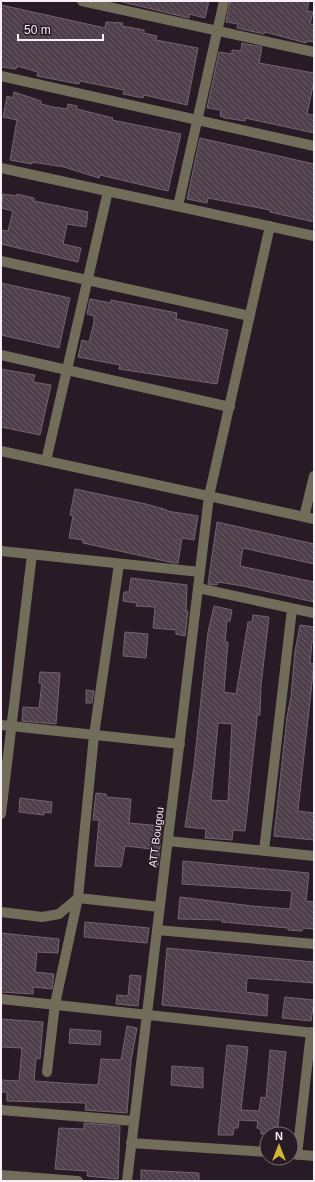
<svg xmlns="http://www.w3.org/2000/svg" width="315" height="1182" viewBox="0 0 315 1182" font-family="Helvetica,sans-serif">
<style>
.building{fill:url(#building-back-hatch);stroke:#756470;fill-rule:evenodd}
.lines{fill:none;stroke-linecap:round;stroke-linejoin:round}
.minor{stroke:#716d5a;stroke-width:10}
.labels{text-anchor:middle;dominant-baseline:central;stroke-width:3;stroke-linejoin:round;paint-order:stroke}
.street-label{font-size:11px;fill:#f7edf4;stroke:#291b25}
</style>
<defs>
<pattern id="building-back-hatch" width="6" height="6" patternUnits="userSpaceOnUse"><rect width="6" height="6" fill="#4f3f4a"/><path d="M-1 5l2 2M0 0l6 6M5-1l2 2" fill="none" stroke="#695b65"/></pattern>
</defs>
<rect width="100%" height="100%" fill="#291b25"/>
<path class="building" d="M118,1H209L205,18L189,14V18Z
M230,1H309L307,11L313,12L310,24L314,25V42L307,41L306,43L265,32L264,34L237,28L238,24L226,22Z
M1,5L105,28L106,22L123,23L122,26L144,30V33L157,36L156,40L198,48L187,105L144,95L143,98L123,94L124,90L80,81L79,84L37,76L38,72L17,66L16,69L1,67Z
M242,43L262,47L259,63L314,73V81L307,114L314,115V133L245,118V121L225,118L220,116L221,110L207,108L219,52L232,54V50L241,51Z
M14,92L41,101V104L53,107L67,109L68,104L77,106V109L113,118L112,120L181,134L168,191L100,175L99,178L64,167L32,162V164L10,160L17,120L3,117L7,96L13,98Z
M200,138L314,164V222L270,212V210L208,198L207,203L187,199Z
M3,194L17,196V194L34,198V201L88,212L86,227L67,224L63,244L81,248L78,262L1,244V230L8,231L13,211L1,208Z
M1,283L70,298L59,348L1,335Z
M90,299L111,303V300L126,303L177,313L176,319L228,330L217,384L119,369L120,365L78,357L82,340L89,342L94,322V316L87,314Z
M1,369L35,375L33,382L51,385L40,435L1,427Z
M75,489L146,504L167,510V511L198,516L194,540L182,538L178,563H174L83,543V540L69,538L73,516L70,515Z
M217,522L314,544V564L243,548L240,566L314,582V602L243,586L218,582L217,585L208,584Z
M131,578L187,585L186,611H188L185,636L176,634V630L153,628L155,607L136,606L137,603L123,601L124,592H129Z
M214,606L232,610L230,621H227L225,642H228L224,692L236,694L248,622H252L253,615L269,617L261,685L260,715H257V720L245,831L233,830L232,840L205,838L206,829L185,827L194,766L208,632ZM218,723L232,724L228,801L211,800Z
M300,625L314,627V642H312L310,663L314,664L298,810V811L314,813V840L274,836L287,717L291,696L295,651Z
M125,632L148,634L146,658L123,656Z
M40,672L60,673L56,724L22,721L23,707L39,708L42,683H39Z
M86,690L94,691L92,703H86Z
M96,793L106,794V797L131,799L129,823L162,826L158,866H152V849L125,846L121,867L95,866L99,820H93Z
M20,798L52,802L51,813L44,812V815L19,812Z
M183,861L309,873L306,901L314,902V929L303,928L302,931L288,930V928L222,922V920L178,919L180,897L252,906L290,909L292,891L182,884Z
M85,922L149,928L147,943L84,937Z
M1,933L59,939L58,953L37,952L35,972L54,974L52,989L33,987V994L1,992Z
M167,948L314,962V983L247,978L246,992L268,995L267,1016L162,1005Z
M130,975L141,976L138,1006L116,1004L117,995L128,996Z
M285,997L314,1000L311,1021L282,1018Z
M1,1019L43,1022L40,1059L36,1058L34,1081L76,1084L98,1085L101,1059L121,1060L127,1026L137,1028L131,1061L127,1113L85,1110L86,1103L7,1101V1092H1V1080L19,1081L22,1048L1,1047Z
M70,1029L101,1031L100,1045L69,1043Z
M227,1045L248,1047L241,1110L259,1111L261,1097L266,1098L270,1050L286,1052L277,1134H261V1129L257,1128L258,1121L239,1120L238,1128H234L233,1135H218Z
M172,1066L203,1068V1088L171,1085Z
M84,1123L120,1126L118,1179L87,1176L88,1171L55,1169L59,1128L84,1129Z
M141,1170L199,1173V1181H141Z"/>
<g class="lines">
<path class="minor" d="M82,1L314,52
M1,76L314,146
M1,168L314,236
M178,206L224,1
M1,261L250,316
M1,355L230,407
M1,451L314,519
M46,461L108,191
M304,517L314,476
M1,551L200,572
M198,588L314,613
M1,725L180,744
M1,814L32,554
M168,841L314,856
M264,851L292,609
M1,912L42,917L59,914L78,898L160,907
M157,930L314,944
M1,999L314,1033
M47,1072L55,1004L78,898L94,735L119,564
M1,1110L134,1121
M131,1143L267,1152
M292,1154L314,1156
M297,1155L311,1032
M1,1175L78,1181
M127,1181L209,496L270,226"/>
</g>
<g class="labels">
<g class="street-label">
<text transform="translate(156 837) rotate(-83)">ATT Bougou</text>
</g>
</g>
<rect width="315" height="1182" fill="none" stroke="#f7edf4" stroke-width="4"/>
<g transform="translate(279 1146)"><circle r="19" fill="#291b25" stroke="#7b6f78"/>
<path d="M0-3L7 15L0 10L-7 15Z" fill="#d1b736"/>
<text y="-6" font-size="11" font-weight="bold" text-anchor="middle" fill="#f7edf4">N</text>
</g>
<path d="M18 34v6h85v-6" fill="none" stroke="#f7edf4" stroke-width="2"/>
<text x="24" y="34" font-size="12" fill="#f7edf4" stroke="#291b25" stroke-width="3" paint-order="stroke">50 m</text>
</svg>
